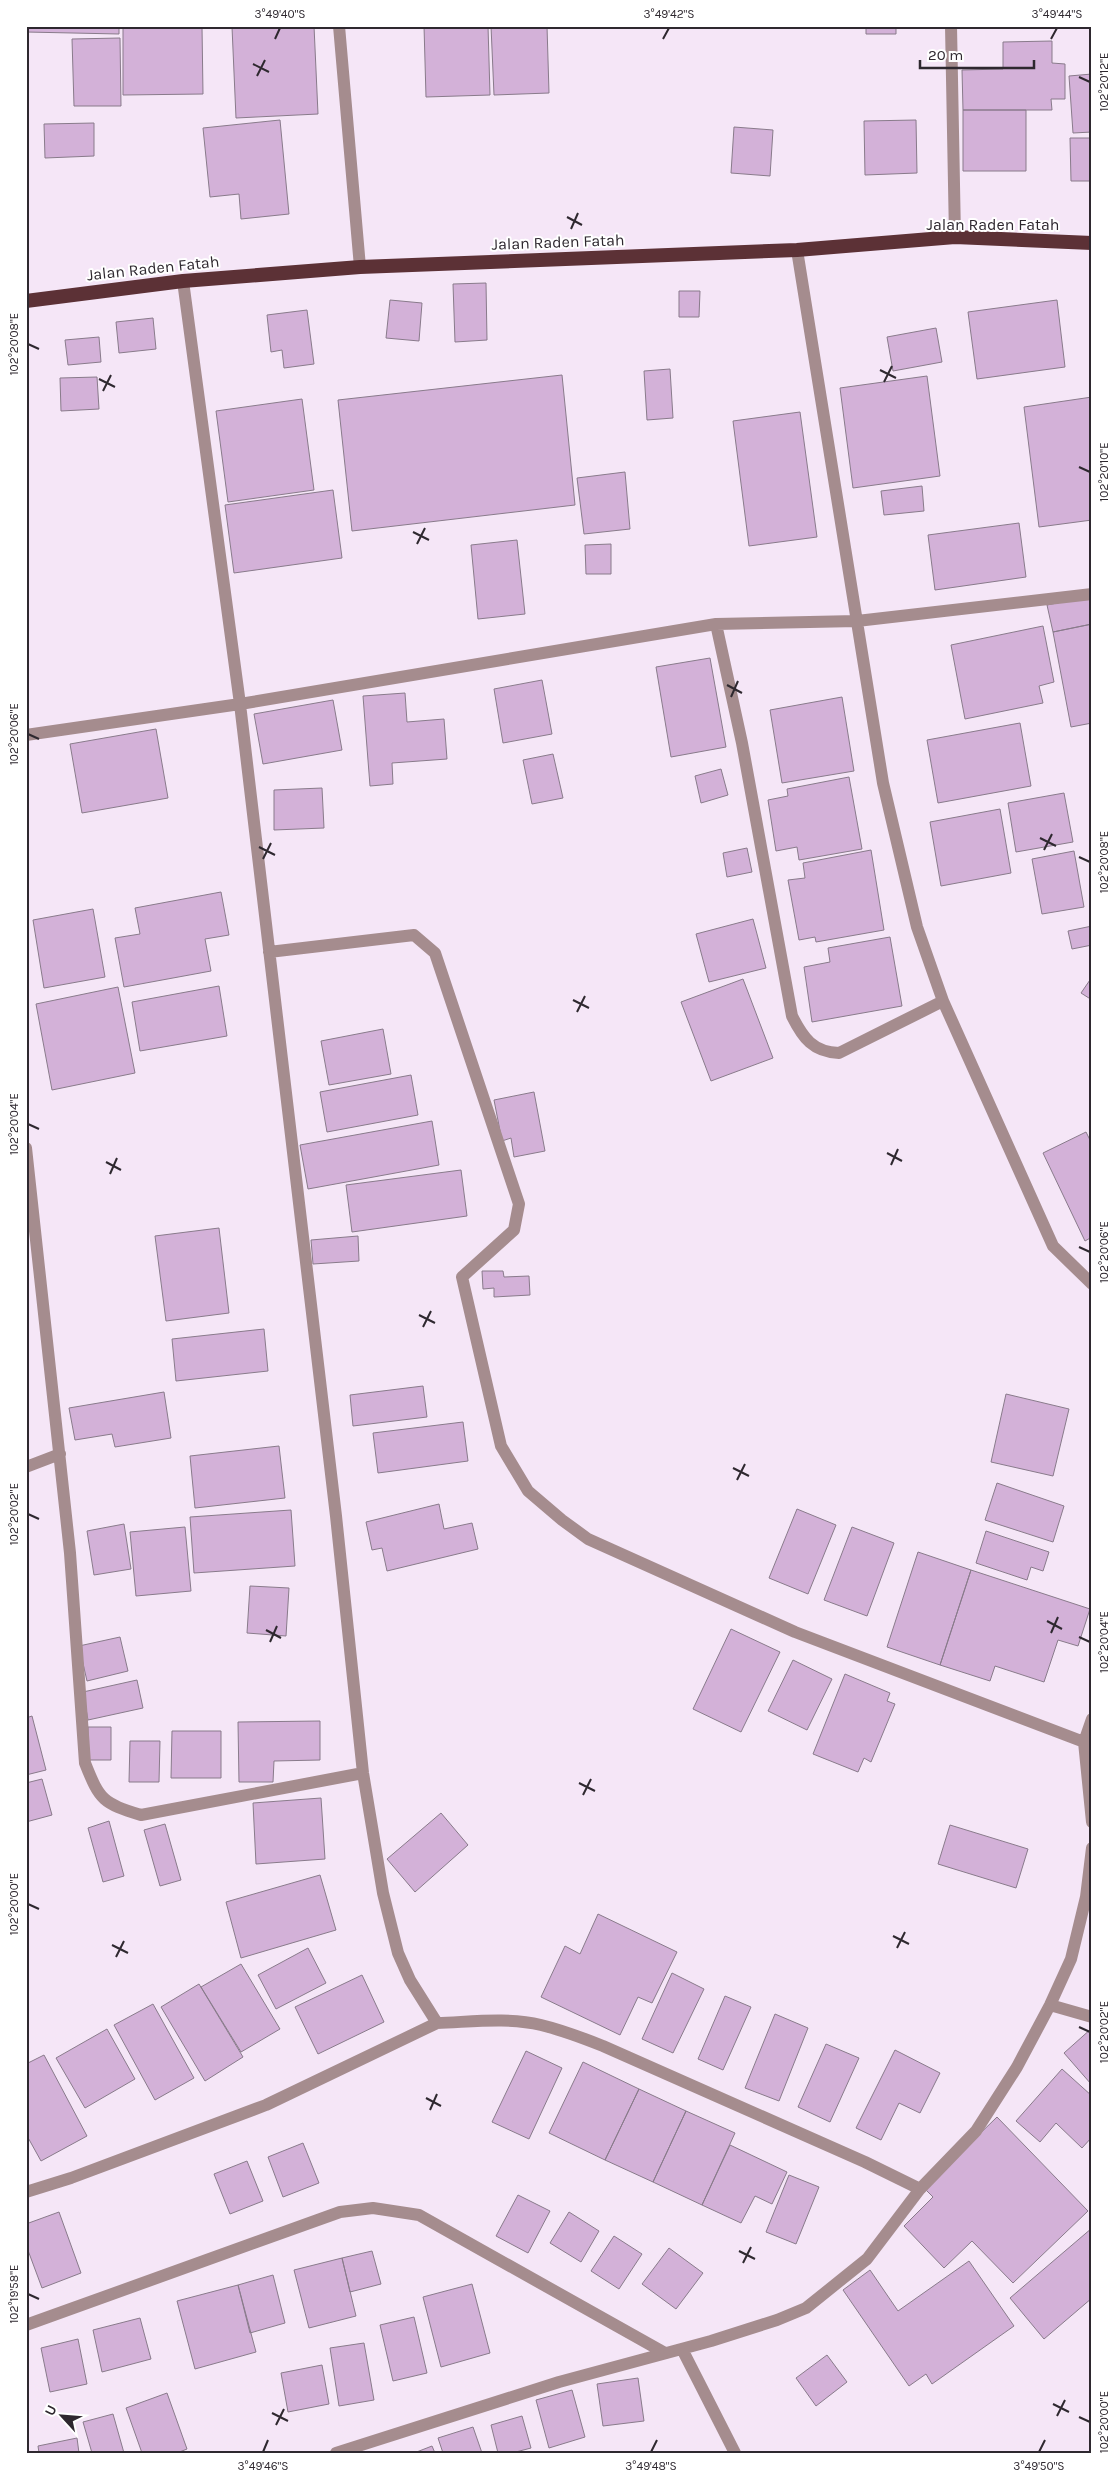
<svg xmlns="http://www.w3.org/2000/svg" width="1118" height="2479" viewBox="0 0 1118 2479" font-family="Karla,sans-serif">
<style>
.building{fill:#d3b1d8;stroke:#897b8b}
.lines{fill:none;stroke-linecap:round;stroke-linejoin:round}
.minor{stroke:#a58c8e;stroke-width:12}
.trunk{stroke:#5c3136;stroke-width:14}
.ticks{fill:none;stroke:#2e282f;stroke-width:2}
.labels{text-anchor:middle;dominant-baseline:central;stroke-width:4;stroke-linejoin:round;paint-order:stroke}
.street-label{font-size:16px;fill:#2e282f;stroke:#fff}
.neatline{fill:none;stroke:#2e282f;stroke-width:2}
.ticks-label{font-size:12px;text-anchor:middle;fill:#2e282f}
</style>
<rect width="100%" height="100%" fill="#f5e6f7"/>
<path class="building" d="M26,26H119V34L26,32Z
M314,26L318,114L236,118L232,27Z
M424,26H488L490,95L426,97Z
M491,26H547L549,93L494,95Z
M866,26H896V34H866Z
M202,27L203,94L123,95V28Z
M120,38L121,106H74L72,39Z
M1052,41V63L1065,64V99H1051L1052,110H963L962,70L1003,69V42Z
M1092,74V132L1073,133L1069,76Z
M963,110H1026V171H963Z
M280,120L289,214L241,219L239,194L210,197L203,128Z
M916,120L917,173L865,175L864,121Z
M94,123V156L45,158L44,124Z
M734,127L773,130L770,176L731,173Z
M1070,138H1092V181H1071Z
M486,283L487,340L455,342L453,284Z
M679,291H700L699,317H679Z
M390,300L422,303L419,341L386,338Z
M1057,300L1065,367L977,379L968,312Z
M307,310L314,364L284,368L282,350L271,352L267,315Z
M153,318L156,349L119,353L116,322Z
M936,328L942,362L893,371L887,337Z
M99,337L101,362L68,365L65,340Z
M670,369L673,418L647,420L644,371Z
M562,375L575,505L352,531L338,400Z
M927,376L940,476L853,488L840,388Z
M97,377L99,409L61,411L60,378Z
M1092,397V520L1039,527L1024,407Z
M302,399L314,490L228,502L216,411Z
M800,412L817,537L749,546L733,421Z
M625,472L630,529L584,534L577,478Z
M922,486L924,511L884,515L881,491Z
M333,490L342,558L234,573L225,505Z
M1019,523L1026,577L935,590L928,535Z
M517,540L525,614L478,619L471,545Z
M611,544V574H586L585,545Z
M1092,596V624L1053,632L1047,605Z
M1092,624V723L1071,727L1053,632Z
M1043,626L1054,682L1039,686L1043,703L965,719L951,645Z
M710,658L726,747L671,757L656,667Z
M542,680L552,734L503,743L494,689Z
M405,693L407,722L444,719L447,759L392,763L393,784L370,786L363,696Z
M842,697L854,771L782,783L770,710Z
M333,700L342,750L263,764L254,714Z
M1020,723L1031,786L938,803L927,740Z
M156,729L168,798L82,813L70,744Z
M553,754L563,798L532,804L523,760Z
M721,769L728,795L701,803L695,776Z
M849,777L862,849L799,860L797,847L776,851L768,800L788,796L787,789Z
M322,788L324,828L274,830V790Z
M1064,793L1073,842L1016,852L1008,803Z
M1000,809L1011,873L941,886L930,822Z
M747,848L752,872L727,877L723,853Z
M871,850L884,930L816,942L815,937L799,940L788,880L805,878L803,863Z
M1074,851L1084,907L1042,914L1032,859Z
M221,892L229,935L205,939L211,971L124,987L115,938L140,934L135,908Z
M93,909L105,977L44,988L33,920Z
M753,919L766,968L709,982L696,934Z
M1092,926V945L1072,949L1068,931Z
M890,937L902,1006L812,1022L804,967L830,962L828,948Z
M1092,977V1000L1081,993Z
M743,979L773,1058L711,1081L681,1002Z
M219,986L227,1036L140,1051L132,1002Z
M118,987L135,1073L52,1090L36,1004Z
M383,1029L391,1074L329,1085L321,1041Z
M411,1075L418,1115L327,1132L320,1092Z
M534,1092L545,1151L514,1157L511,1138L502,1141L494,1100Z
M432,1121L439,1165L308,1189L300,1145Z
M1086,1132L1092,1144V1237L1085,1241L1043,1153Z
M461,1170L467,1216L352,1232L346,1185Z
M219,1228L229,1313L166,1321L155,1236Z
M358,1236L359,1261L313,1264L311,1240Z
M482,1271H503L504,1277L529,1276L530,1295L494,1297V1288L483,1289Z
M264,1329L268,1371L176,1381L172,1339Z
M423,1386L427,1417L353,1426L350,1395Z
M164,1392L171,1438L115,1447L112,1434L75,1440L69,1408Z
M1006,1394L1069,1409L1053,1476L991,1462Z
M463,1422L468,1461L378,1473L373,1433Z
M279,1446L285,1498L195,1508L190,1456Z
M997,1483L1064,1506L1053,1542L985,1520Z
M439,1504L444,1529L472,1523L478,1549L387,1571L382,1548L372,1550L366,1522Z
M797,1509L836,1525L808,1594L769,1578Z
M291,1510L295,1566L194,1573L190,1517Z
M124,1524L131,1569L94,1575L87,1531Z
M185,1527L191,1591L136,1596L130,1532Z
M852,1527L894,1543L867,1616L824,1600Z
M986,1531L1049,1552L1043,1571L1031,1567L1027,1580L976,1563Z
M918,1552L971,1570L940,1665L887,1647Z
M971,1570L1090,1609L1078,1646L1058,1640L1044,1682L995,1666L990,1681L940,1665Z
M250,1586L289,1588L286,1636L247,1633Z
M731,1629L780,1652L741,1732L693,1709Z
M120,1637L128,1671L87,1681L79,1646Z
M793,1660L832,1679L807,1730L768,1711Z
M845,1674L890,1693L887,1701L895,1704L871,1762L864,1758L858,1772L813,1754Z
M137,1680L143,1708L88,1720L83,1692Z
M32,1716L46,1770L26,1775V1718Z
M320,1721V1760L274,1761L273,1782H239L238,1722Z
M88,1727H111V1760H88Z
M172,1731H221V1778H171Z
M130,1741H160L159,1782H129Z
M42,1779L52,1815L26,1822V1783Z
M321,1798L325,1859L256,1864L253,1803Z
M441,1813L468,1845L415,1892L387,1859Z
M109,1821L124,1876L103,1882L88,1828Z
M165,1824L181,1880L160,1886L144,1830Z
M950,1825L1028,1849L1016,1888L938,1864Z
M320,1875L336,1930L241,1958L226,1902Z
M598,1914L677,1952L652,2003L638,1997L620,2035L541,1997L565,1946L580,1954Z
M308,1948L326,1983L276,2009L258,1975Z
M241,1964L280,2029L241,2052L201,1987Z
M672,1973L704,1989L673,2053L642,2039Z
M362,1975L384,2022L318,2054L295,2007Z
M199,1984L243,2057L205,2081L161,2007Z
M725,1996L751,2007L723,2070L698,2059Z
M153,2004L194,2078L155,2100L114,2025Z
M775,2014L808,2028L779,2101L745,2088Z
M1092,2028V2084H1091L1064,2053Z
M107,2029L135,2079L85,2108L56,2058Z
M826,2044L859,2058L830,2122L798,2107Z
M895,2050L940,2073L920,2113L899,2103L881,2140L856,2128Z
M526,2051L562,2068L529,2139L492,2122Z
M44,2055L87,2136L41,2161L26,2134V2064Z
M583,2062L639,2089L605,2160L549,2133Z
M1062,2069L1092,2096V2137L1082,2148L1056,2123L1040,2142L1016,2121Z
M639,2089L686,2111L653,2182L605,2160Z
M686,2111L735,2133L702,2205L653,2182Z
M997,2117L1088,2211L1013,2283L972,2241L944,2268L904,2226L933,2197L924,2188Z
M303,2143L319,2183L283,2197L268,2157Z
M730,2145L787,2172L772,2204L755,2196L741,2223L702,2205Z
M247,2161L263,2201L230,2214L214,2174Z
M789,2175L819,2187L796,2244L766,2232Z
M518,2195L550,2211L528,2253L496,2236Z
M59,2212L81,2273L42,2288L26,2245V2224Z
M569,2212L599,2231L581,2262L550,2243Z
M1092,2228V2298L1044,2339L1010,2298Z
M614,2236L642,2254L619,2289L591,2271Z
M669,2248L703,2273L676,2309L642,2284Z
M372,2251L381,2284L350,2292L342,2258Z
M342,2258L356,2316L309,2328L294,2270Z
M969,2261L1014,2326L932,2384L926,2374L909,2386L843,2290L870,2270L898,2311Z
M273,2275L285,2323L250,2333L238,2285Z
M472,2284L490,2353L441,2367L423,2297Z
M238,2285L256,2352L195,2369L177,2301Z
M414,2317L427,2373L393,2381L380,2325Z
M140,2318L151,2359L102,2372L93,2330Z
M78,2339L87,2384L50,2392L41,2348Z
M364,2343L374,2400L339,2406L330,2348Z
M827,2355L847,2382L816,2406L796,2378Z
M322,2365L329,2404L288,2412L281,2373Z
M638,2378L644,2421L603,2426L597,2384Z
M572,2390L585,2437L549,2448L536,2400Z
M167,2393L187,2449L177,2453H142L126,2408Z
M113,2414L124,2453H92L83,2422Z
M522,2416L531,2448L512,2453H498L491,2425Z
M473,2427L482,2453H443L438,2438Z
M77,2438L79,2453H39L38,2446Z
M432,2446L435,2453H414Z"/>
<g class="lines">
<path class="minor" d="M339,26L360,267
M951,26L955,237
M797,250L883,783L917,927L943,1001L1053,1246L1092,1284
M183,281L240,704L336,1516L363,1773L383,1893L398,1953L410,1980L437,2023C471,2022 508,2017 541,2025C562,2030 583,2038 603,2046L865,2162L920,2189L976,2131L1017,2067L1050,2005L1071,1959L1086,1897L1092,1848
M716,624L742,743L792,1016C803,1038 813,1052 839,1053L943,1001
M26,735L240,704L716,624L857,621L1092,594
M269,952L414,935L435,953L519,1204L514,1230L462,1277L501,1446L528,1491L562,1520L588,1539L795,1632L1084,1742
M26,1148L70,1553L85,1763C100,1801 103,1803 141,1815L363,1773
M26,1467L60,1454
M1092,1719L1084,1742L1092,1822
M1050,2005L1092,2017
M26,2192L71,2178L266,2105L437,2023
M26,2325L340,2212L373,2208L419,2215L665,2353
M682,2349L735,2453
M336,2453L559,2382L711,2341L777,2320L806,2308L867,2259L920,2189"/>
<path class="trunk" d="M26,301L183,281L360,267L797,250L955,237L1092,243"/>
</g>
<path class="ticks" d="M275,39L280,28M663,39L669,28M1051,39L1057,28M253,64L269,72M257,76L265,60M1079,77L1090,82M567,217L582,225M571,229L578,213M28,344L39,349M880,370L896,378M99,379L115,387M884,382L892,366M103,391L111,375M1079,467L1090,472M413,532L429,540M417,544L425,528M727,685L742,693M731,697L738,681M28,734L39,739M1040,838L1056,846M259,847L275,855M1044,850L1052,834M1079,857L1090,862M263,859L271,843M573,1000L589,1008M577,1012L585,996M28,1124L39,1129M887,1153L902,1161M106,1162L121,1170M891,1165L898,1149M110,1174L117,1158M1079,1247L1090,1252M419,1315L435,1323M423,1327L431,1311M733,1468L749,1476M737,1480L745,1464M28,1514L39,1519M1047,1621L1062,1629M266,1630L281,1638M1051,1633L1058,1617M1079,1637L1090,1642M270,1642L277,1626M579,1783L595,1791M583,1795L591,1779M28,1904L39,1909M893,1936L909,1944M112,1945L128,1953M897,1948L905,1932M116,1957L124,1941M1079,2027L1090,2032M426,2098L441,2106M430,2110L437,2094M739,2251L755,2259M743,2263L751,2247M28,2294L39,2299M1053,2404L1069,2412M272,2413L288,2421M1057,2416L1065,2400M1079,2417L1090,2422M276,2425L284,2409M263,2452L268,2440M651,2452L657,2440M1039,2452L1045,2440"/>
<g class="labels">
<g class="street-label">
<text x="993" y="224">Jalan Raden Fatah</text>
<text transform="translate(558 242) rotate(-2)">Jalan Raden Fatah</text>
<text transform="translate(153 268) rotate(-6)">Jalan Raden Fatah</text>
</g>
</g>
<rect width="1118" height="2479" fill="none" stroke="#ffffff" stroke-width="55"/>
<g transform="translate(62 2416) rotate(296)" stroke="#ffffff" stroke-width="4" paint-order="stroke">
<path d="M0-4L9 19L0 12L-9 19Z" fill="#2e282f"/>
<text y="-8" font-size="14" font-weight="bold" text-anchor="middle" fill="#2e282f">U</text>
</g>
<path d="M920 60v8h114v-8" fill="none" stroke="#2e282f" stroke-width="2.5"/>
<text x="928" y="60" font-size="15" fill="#2e282f" stroke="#ffffff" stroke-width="4" paint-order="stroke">20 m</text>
<rect x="28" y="28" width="1062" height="2424" class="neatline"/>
<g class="ticks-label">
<text x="280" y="18">3°49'40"S</text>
<text x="669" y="18">3°49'42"S</text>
<text x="1057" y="18">3°49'44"S</text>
<text transform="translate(1104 82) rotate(-90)" y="4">102°20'12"E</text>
<text transform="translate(14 344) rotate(-90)" y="4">102°20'08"E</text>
<text transform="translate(1104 472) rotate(-90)" y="4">102°20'10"E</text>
<text transform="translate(14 734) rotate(-90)" y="4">102°20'06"E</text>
<text transform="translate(1104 862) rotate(-90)" y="4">102°20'08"E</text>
<text transform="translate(14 1124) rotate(-90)" y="4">102°20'04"E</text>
<text transform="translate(1104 1252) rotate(-90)" y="4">102°20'06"E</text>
<text transform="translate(14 1514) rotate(-90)" y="4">102°20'02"E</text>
<text transform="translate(1104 1642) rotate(-90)" y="4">102°20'04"E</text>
<text transform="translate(14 1904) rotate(-90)" y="4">102°20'00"E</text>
<text transform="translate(1104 2032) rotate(-90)" y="4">102°20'02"E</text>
<text transform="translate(14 2294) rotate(-90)" y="4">102°19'58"E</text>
<text transform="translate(1104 2422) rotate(-90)" y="4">102°20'00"E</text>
<text x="263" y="2470">3°49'46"S</text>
<text x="651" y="2470">3°49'48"S</text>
<text x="1039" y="2470">3°49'50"S</text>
</g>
</svg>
